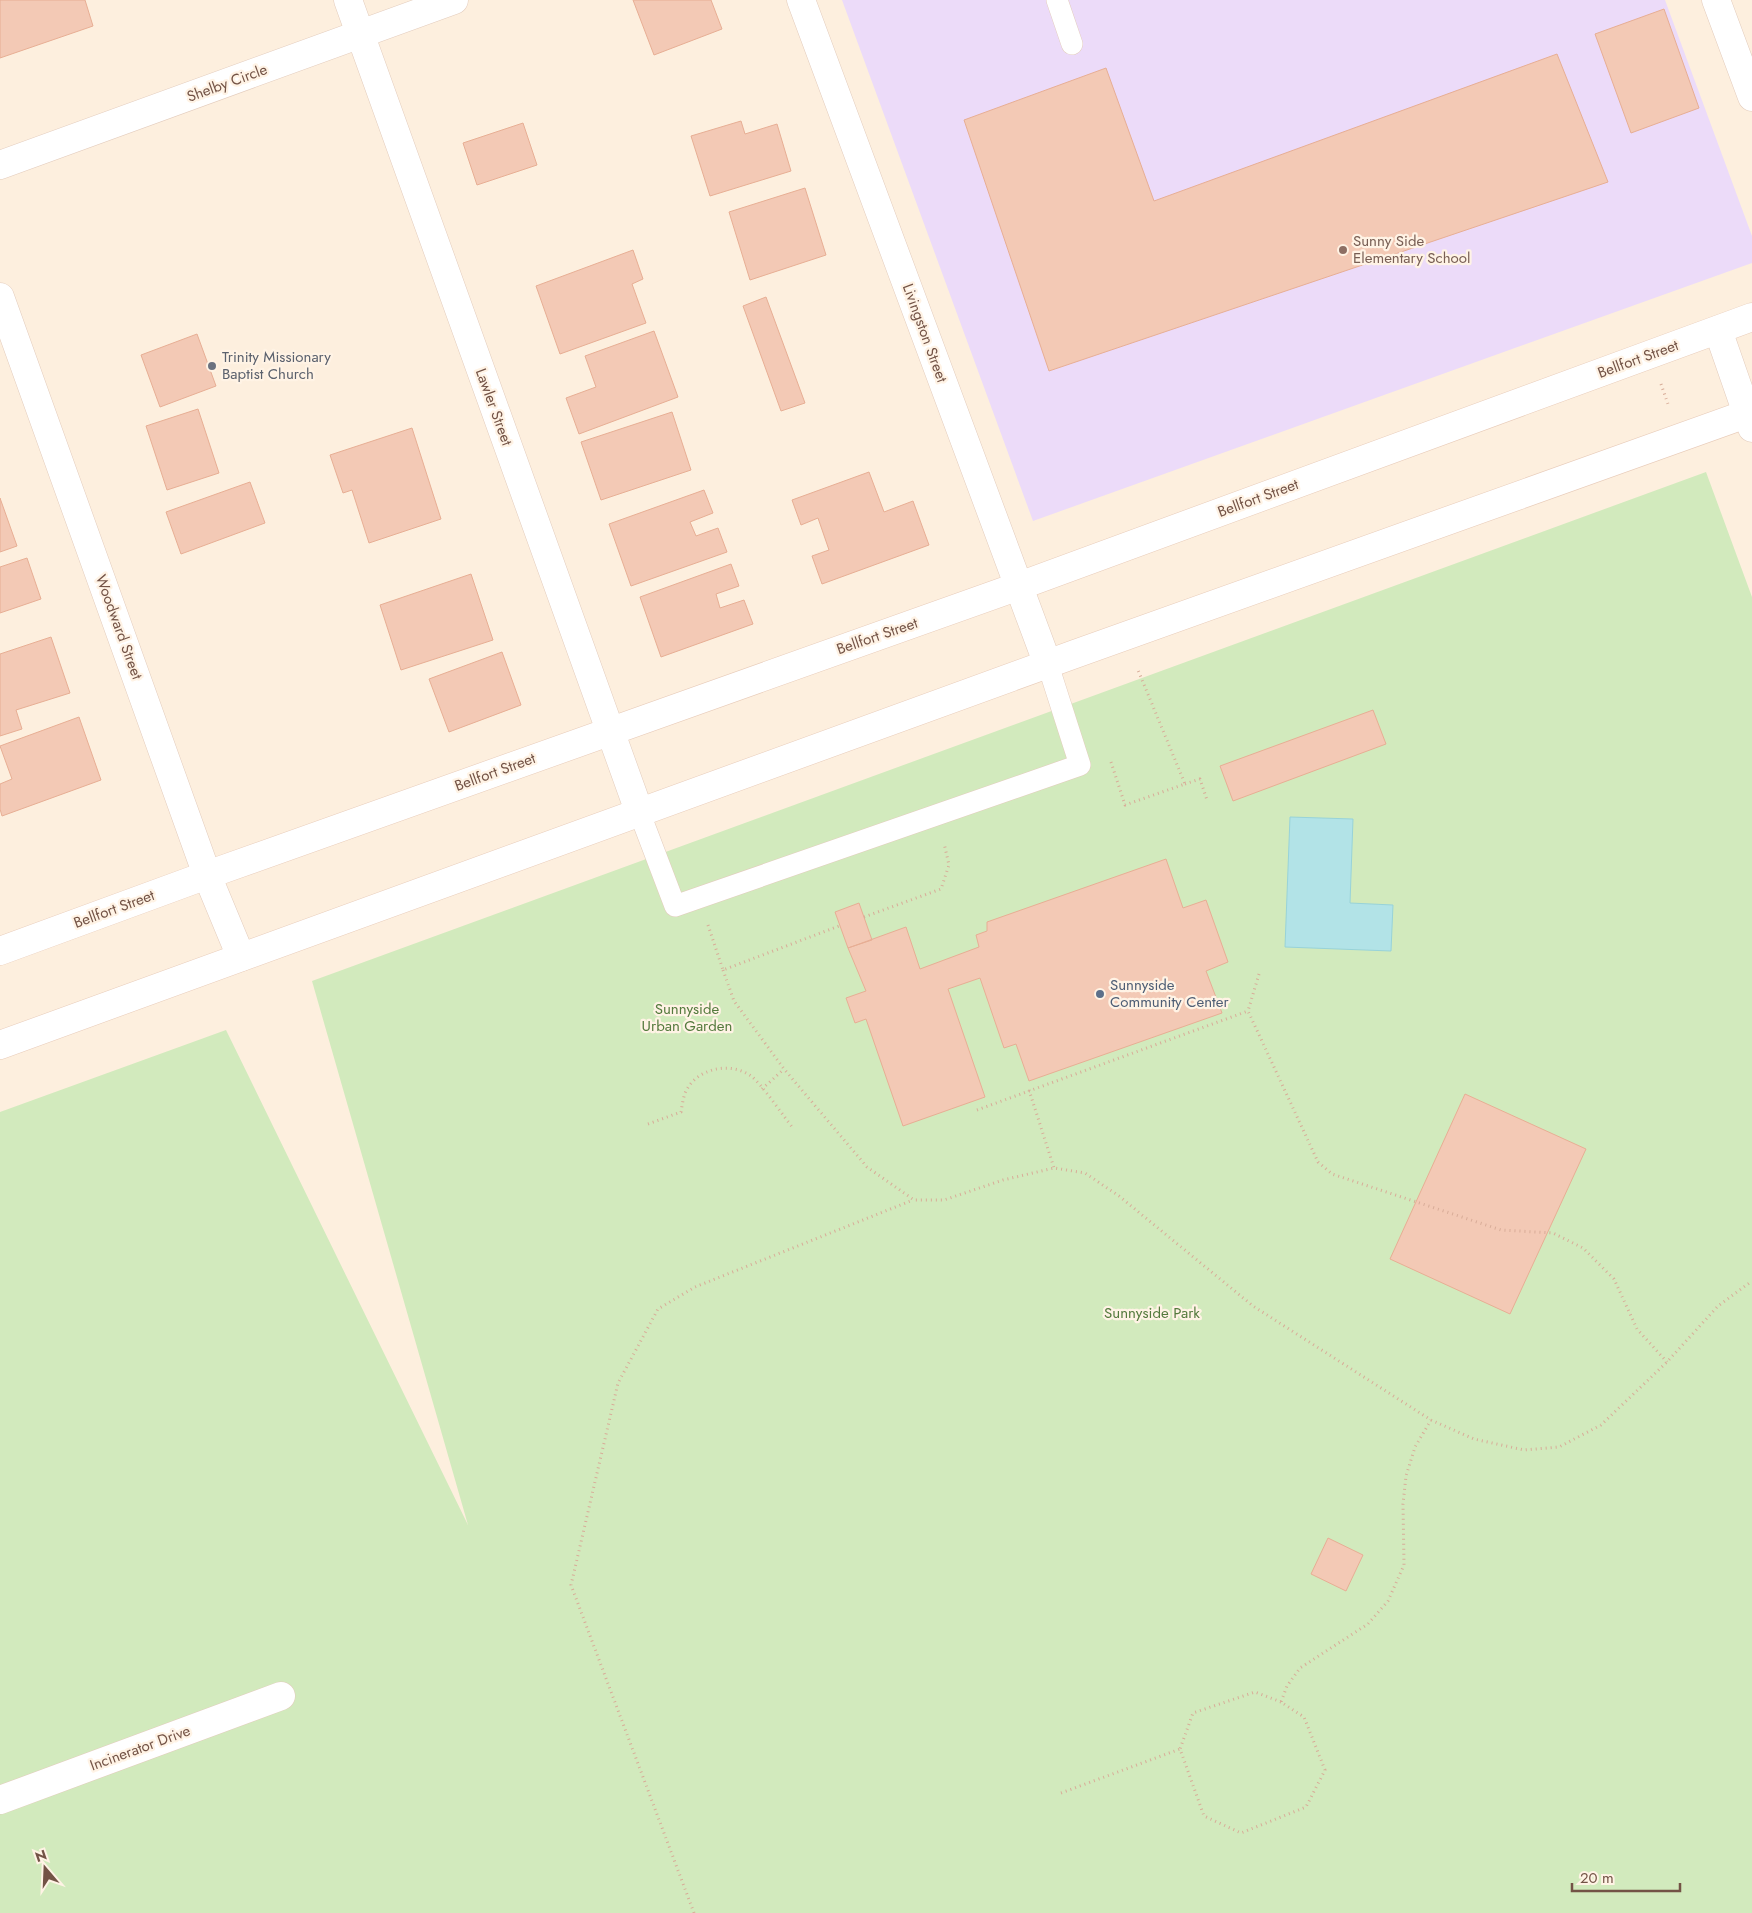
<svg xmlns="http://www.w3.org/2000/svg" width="1752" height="1913" viewBox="0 0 1752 1913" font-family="Jost,sans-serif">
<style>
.education{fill:#ecdbf9}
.green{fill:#d2eabd}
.water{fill:#b2e3e7;stroke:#98d3d9}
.building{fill:#f3c9b5;stroke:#e7ae94}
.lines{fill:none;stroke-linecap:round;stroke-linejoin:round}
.service-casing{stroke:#e3ccbd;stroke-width:22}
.minor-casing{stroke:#e3ccbd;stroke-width:29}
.secondary-casing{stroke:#e8ccba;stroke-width:29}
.path{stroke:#d8ac98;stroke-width:3;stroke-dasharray:1 4;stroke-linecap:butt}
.service{stroke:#fff;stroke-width:21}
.minor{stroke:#fff;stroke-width:28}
.secondary{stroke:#fff;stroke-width:28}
.education-dot{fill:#8d6e63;stroke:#fff3e5;stroke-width:2}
.worship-dot{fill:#6b7280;stroke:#fff3e5;stroke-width:2}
.service-dot{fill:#5c6f8a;stroke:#fff3e5;stroke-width:2}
.labels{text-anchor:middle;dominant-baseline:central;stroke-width:4.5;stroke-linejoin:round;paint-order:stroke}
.street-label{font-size:15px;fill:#735346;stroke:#fff3e5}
.education-label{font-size:15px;fill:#785e54;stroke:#fff3e5;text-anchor:start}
.worship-label{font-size:15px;fill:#5b616d;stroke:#fff3e5;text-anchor:start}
.service-label{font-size:15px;fill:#4e5e75;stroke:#fff3e5;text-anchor:start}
.park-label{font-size:15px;fill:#547a3d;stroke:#fff3e5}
</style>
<rect width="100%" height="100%" fill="#fdefde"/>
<path class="education" d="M842,0H1665L1752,236V263L1033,521Z"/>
<path class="green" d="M1706,472L1752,597V1913H0V1112L226,1030L468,1525L312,981Z"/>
<path class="water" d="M1290,817L1353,819L1350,903L1393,905L1391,951L1285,947Z"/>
<path class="building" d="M0,0H85L93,26L0,58Z
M633,0H711L722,29L654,55Z
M1664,9L1699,108L1631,133L1595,34Z
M1557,54L1608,182L1049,371L964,120L1106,68L1154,201Z
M741,121L745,134L777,124L791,171L710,196L691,136Z
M523,123L537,165L477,185L463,143Z
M805,188L826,255L750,280L729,212Z
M633,250L643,279L632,284L646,323L560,354L536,286Z
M766,297L805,403L781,411L743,306Z
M654,331L678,397L579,434L566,398L596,387L585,356Z
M197,334L216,386L160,407L141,355Z
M198,409L219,473L167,490L146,426Z
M672,412L691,470L601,500L581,442Z
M412,428L441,519L369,543L352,490L343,493L330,455Z
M869,472L884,512L913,501L929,545L822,584L812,556L829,550L818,518L801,525L792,500Z
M250,482L265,523L181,554L166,512Z
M704,490L713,513L690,522L696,536L718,528L727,552L631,586L609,524Z
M0,498L17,546L0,552Z
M27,558L41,599L0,613V567Z
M731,564L739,586L716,594L720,608L744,600L753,624L661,657L640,597Z
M471,574L493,640L401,670L380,605Z
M51,637L70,693L16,710L22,729L0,736V654Z
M502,652L521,705L449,732L429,679Z
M1373,710L1386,744L1233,801L1220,766Z
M79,717L101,780L2,816L0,809V784L12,779L0,746Z
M1166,859L1183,908L1206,900L1228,962L1206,971L1222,1013L1029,1081L1016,1044L1004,1048L980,978L948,989L985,1097L903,1126L866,1019L855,1023L846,998L866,991L848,948L906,927L920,969L979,947L976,935L987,931V922Z
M859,903L872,940L848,948L835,912Z
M1465,1094L1586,1149L1510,1314L1390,1259Z
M1328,1538L1363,1555L1346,1591L1311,1574Z"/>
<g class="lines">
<defs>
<path id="service" d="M1057,0L1072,44
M640,814L675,906L1080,765L1048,665"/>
<path id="minor" d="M348,0L640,814
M801,0L1048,665
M1716,0L1752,97
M0,165L454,0
M0,297L207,875L241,957
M1718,330L1752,428
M0,1800L281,1696"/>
<path id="secondary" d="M0,951L207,875L1019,586L1752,317
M0,1045L1075,654L1752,412"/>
</defs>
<use href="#service" class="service-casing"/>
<use href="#minor" class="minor-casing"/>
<use href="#secondary" class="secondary-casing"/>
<path class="path" d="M1661,384L1669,407
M1111,762L1125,805L1185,784L1138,670
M1185,784L1200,779L1207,800
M864,917L941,889L949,865L944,843
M708,925L723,970L839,926
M723,970L734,1001L784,1069L867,1167L914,1200H944L1003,1180L1054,1168L1085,1173L1119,1196L1253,1306L1431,1420L1474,1439L1524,1450L1559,1447L1601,1425L1667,1362L1718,1306L1752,1281
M1259,974L1248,1011L1318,1162L1332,1174L1501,1230L1553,1233L1583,1248L1614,1279L1637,1329L1667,1362
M762,1089L784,1069
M1029,1090L1054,1168
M977,1110L1248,1011
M648,1124L681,1112C682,1106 683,1099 685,1093C696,1068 730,1061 751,1076C761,1083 784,1117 793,1128
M1281,1702L1255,1692L1193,1713L1180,1749L1204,1816L1241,1833L1306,1807L1325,1770L1304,1717L1281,1702L1287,1686L1300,1668L1368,1624L1388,1601L1404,1565L1403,1504L1406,1476L1415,1447L1431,1420
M1061,1793L1180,1749
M694,1913L571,1585L618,1383L658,1309L695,1287L913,1200"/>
<use href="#service" class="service"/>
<use href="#minor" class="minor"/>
<use href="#secondary" class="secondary"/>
</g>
<circle class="education-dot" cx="1343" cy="250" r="5"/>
<circle class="worship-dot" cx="212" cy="366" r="5"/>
<circle class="service-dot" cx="1100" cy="994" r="5"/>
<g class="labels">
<g class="street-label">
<text transform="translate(227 83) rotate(-20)">Shelby Circle</text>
<text transform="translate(925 333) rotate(70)">Livingston Street</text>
<text transform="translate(1638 359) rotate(-20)">Bellfort Street</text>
<text transform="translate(494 407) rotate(70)">Lawler Street</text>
<text transform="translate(1258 498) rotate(-20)">Bellfort Street</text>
<text transform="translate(119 627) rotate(70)">Woodward Street</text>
<text transform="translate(877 636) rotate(-19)">Bellfort Street</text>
<text transform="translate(495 772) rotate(-20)">Bellfort Street</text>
<text transform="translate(114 909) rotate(-20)">Bellfort Street</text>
<text transform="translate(140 1748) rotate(-20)">Incinerator Drive</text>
</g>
<g class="education-label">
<text x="1353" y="241">Sunny Side<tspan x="1353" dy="17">Elementary School</tspan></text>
</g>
<g class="worship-label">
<text x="222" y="357">Trinity Missionary<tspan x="222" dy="17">Baptist Church</tspan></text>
</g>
<g class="service-label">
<text x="1110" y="985">Sunnyside<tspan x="1110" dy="17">Community Center</tspan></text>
</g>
<g class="park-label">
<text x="687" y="1009">Sunnyside<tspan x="687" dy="17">Urban Garden</tspan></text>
<text x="1152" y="1313">Sunnyside Park</text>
</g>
</g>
<g transform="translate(45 1868) rotate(341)" stroke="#fff3e5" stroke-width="4" paint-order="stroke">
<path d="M0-4L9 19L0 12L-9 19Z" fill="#735346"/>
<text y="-8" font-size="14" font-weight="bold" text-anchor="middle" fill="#735346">N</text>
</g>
<path d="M1572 1883v8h108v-8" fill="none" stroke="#735346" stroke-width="2.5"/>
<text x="1580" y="1883" font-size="15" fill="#735346" stroke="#fff3e5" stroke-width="4" paint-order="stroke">20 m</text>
</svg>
